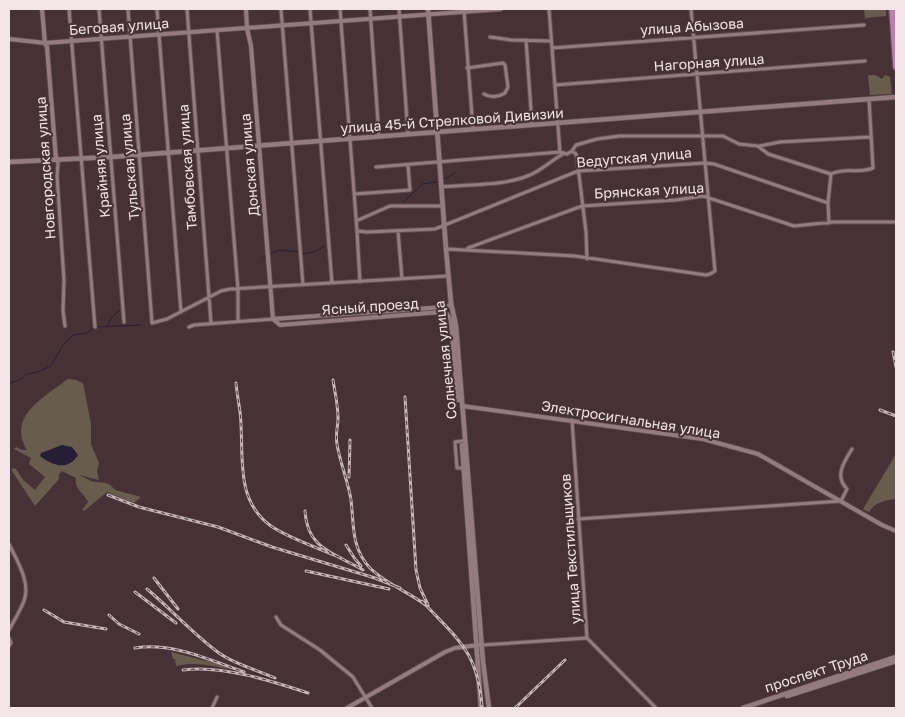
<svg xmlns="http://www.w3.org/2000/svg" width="905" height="717" viewBox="0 0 905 717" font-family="'Golos Text',sans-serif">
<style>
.green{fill:#685c4d}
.water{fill:#251e34}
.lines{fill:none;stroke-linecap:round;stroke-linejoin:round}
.stream{stroke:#251e34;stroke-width:1}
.minor-casing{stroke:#5f4e52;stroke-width:5}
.tertiary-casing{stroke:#5f4e52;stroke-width:5.5}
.secondary-casing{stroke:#5f4e52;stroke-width:6}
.primary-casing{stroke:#5f4e52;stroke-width:8}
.minor{stroke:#947b80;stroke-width:3}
.tertiary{stroke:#947b80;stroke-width:4}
.secondary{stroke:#947b80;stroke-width:4.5}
.primary{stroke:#bd7eaf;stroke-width:5.5}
.rail-casing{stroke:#c4b5b8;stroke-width:3}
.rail{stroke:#463136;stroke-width:1;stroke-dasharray:4;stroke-linecap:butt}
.labels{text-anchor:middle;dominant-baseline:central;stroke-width:4;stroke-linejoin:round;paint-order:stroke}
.street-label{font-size:14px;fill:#f2e4e7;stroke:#463136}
</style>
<rect width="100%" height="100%" fill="#463136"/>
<path class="green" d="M864,9H886V16L865,18Z
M868,75H875L882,79L885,75L890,77L892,94L870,95Z
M68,379L76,380L83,383L91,424V444L99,463L97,471L99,480L79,475C84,477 91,482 96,482C105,483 109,482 115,490L141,497L134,503L107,492L84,511L82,510L88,502C84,492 74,490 76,478L62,471L59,474V479L35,506L12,471V468L16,469L23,480L35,490L45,477L29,464L31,458L14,449L16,447L22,450H27C6,416 46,396 68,379Z
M896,454V499C886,500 875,502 869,512L863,509Z
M171,652L230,667V669C211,666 194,661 176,666L175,659H173Z"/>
<path class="water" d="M62,445L72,447L78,455C68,471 53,466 40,456L41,453Z"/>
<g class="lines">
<path class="stream" d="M445,179L455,173
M404,202L422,184L437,182
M271,254L279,250L299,252
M303,254L314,252L325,246
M263,258L266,257
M107,327L112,317L120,310
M9,384L21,379L27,374L38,372L51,366L63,345L68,339L74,335L87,333L95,327L141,325"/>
<defs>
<path id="minor" d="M69,9L95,327
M99,9L124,322
M128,9L152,323L167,319L221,291L230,289L448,276
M157,9L181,312
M187,9L211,323
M281,9L303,285
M310,9L332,283
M340,9L357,231L360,282
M370,9L379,136
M399,9L408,134
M549,9L560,152L567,154L572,151L576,154L577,158L586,232L587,259
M464,11L473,129
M217,30L238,289V321
M490,37L511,40L551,41
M526,40L532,124
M552,48L864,25
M467,68L503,63L505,65L508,87L505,93C499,97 490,98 484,94
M555,85L865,61
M759,146L780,142L870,137
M572,151L576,145L597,139L620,136H723L739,144L758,146L768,154L831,174
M56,159L58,163L57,176L64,280L63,311L65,326
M376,167L560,152
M441,187C470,184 504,186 530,175C543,169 552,160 563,154
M354,194L410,190L408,165
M356,221L390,206H443
M829,223L828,203L831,174C846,167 859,174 873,168L869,99
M357,231L367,232L435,229L578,171L705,163L714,164L828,203
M398,231L402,279
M468,248L582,206L676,200L703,196L794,226L833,222H896
M446,249L575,256L706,275L710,274L715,271L691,9
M189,327L194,325L273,319
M572,420L587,638L656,708
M462,441L455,442L457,468H463
M578,519L841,501L847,489C834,476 844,462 852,449
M9,544C17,561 31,582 24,601C20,611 14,621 9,630
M276,617L281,625L320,650L353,677L372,708
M9,638L11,643L9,646
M482,645L587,638
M212,708L217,697"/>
<path id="tertiary" d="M42,9L45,43L47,47L56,159
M246,9L247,28L251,46L273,319
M9,39L45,43L501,9
M273,319L280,325L441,312L447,314L451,320
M273,319L445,307L449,306L451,303
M462,406L703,439L758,454L882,525L896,531
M347,708L445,652L455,648L479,645"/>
<path id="secondary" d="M428,9L446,249L451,303L456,326L483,662L489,708
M9,162L111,157L896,97
M451,320L458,400
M462,445L481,708
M787,696L896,661
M743,708L896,657"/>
<path id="primary" d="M892,9L896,67
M896,9V15"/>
</defs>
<use href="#minor" class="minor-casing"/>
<use href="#tertiary" class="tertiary-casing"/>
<use href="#secondary" class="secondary-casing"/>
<use href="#primary" class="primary-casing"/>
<use href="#minor" class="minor"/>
<use href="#tertiary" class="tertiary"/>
<use href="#secondary" class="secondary"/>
<use href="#primary" class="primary"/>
<defs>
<path id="rail" d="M893,352L896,367
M333,380C335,393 338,405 338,418C338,427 335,435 337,444C340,463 348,481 351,500C354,525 351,548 370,568C386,584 409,592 427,606
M236,383C237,397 241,411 241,425C243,461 237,502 271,526C288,538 321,549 341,558
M405,397L416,570L420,588L428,605
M880,410L896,416
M349,477L350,440
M108,495L139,507L218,527L272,547L375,578L400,588
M305,511C307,549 334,553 363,570
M346,545L355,559L361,566
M306,571L389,589
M154,578L178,609
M147,589C171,609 193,634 219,653C234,664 257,670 275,678
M135,592L176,623
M422,601C458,640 478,651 482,708
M44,610L64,622L106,629
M109,615L119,624L139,634
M135,648C172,642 210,660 244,672
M183,670C222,665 272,681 308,693
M515,708L565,660"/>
</defs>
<use href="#rail" class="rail-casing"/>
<use href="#rail" class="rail"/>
</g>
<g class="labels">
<g class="street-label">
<text transform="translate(119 26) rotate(-4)">Беговая улица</text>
<text transform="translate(692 26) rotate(-4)">улица Абызова</text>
<text transform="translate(709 62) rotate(-4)">Нагорная улица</text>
<text transform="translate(452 120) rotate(-4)">улица 45-й Стрелковой Дивизии</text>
<text transform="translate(634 157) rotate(-5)">Ведугская улица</text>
<text transform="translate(249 165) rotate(-95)">Донская улица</text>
<text transform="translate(100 166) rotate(-95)">Крайняя улица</text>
<text transform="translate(129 167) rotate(-95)">Тульская улица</text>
<text transform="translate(187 167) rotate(-94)">Тамбовская улица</text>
<text transform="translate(45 168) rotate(-94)">Новгородская улица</text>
<text transform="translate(649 190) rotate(-3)">Брянская улица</text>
<text transform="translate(370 306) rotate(-4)">Ясный проезд</text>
<text transform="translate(445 360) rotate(-96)">Солнечная улица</text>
<text transform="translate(631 419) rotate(9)">Электросигнальная улица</text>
<text transform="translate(570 549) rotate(-94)">улица Текстильщиков</text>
<text transform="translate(816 671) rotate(-18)">проспект Труда</text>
</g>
</g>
<rect width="905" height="717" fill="none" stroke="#f2e4e7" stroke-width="20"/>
</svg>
